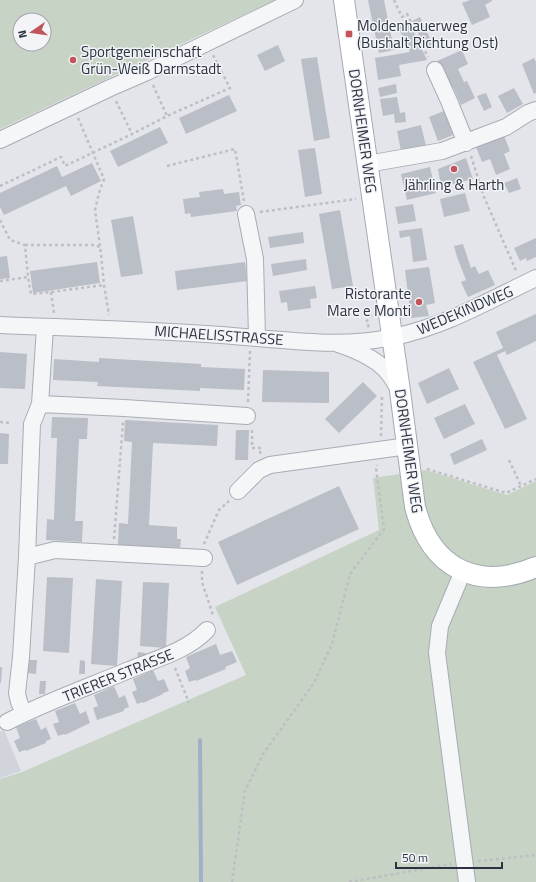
<svg xmlns="http://www.w3.org/2000/svg" width="536" height="882" viewBox="0 0 536 882" font-family="'Titillium Web',sans-serif">
<style>
.built{fill:#d1d4db}
.green{fill:#c7d3c5;fill-rule:evenodd}
.lines{fill:none;stroke-linecap:round;stroke-linejoin:round}
.stream{stroke:#a1b0c6;stroke-width:4}
.building{fill:#babec6}
.minor-casing{stroke:#a8acb4;stroke-width:18}
.major-casing{stroke:#a3a9b4;stroke-width:22}
.path{stroke:#bdbfc4;stroke-width:2.5;stroke-dasharray:3 3;stroke-linecap:butt}
.minor{stroke:#f5f6f8;stroke-width:16}
.major{stroke:#fff;stroke-width:20}
.poi-dot{fill:#c2545c;stroke:#f2f4f7;stroke-width:1.5}
.labels{text-anchor:middle;dominant-baseline:central;stroke-width:3;stroke-linejoin:round;paint-order:stroke}
.poi-label{font-size:15px;fill:#2c3240;stroke:#f2f4f7;text-anchor:start}
.street-label{font-size:15px;fill:#2c3240;stroke:#f2f4f7}
</style>
<rect width="100%" height="100%" fill="#e3e5ea"/>
<path class="built" d="M4,730L21,771L0,778V732Z"/>
<path class="green" d="M0,0H275L0,129ZM20,20H44V44H20Z
M426,470L507,495L536,481V882H0V779L22,772L246,675L215,607L379,530L373,478Z"/>
<g class="lines">
<path class="stream" d="M200,740L201,882"/>
</g>
<path class="building" d="M368,0H384L394,50L379,53Z
M470,0H492V1L485,5L490,17L472,25L462,3Z
M420,17L433,45L426,49L412,21Z
M409,22L427,60L399,65L401,76L378,80L375,58L410,52L398,27Z
M278,45L285,61L265,71L257,55Z
M462,50L468,64L458,69L464,82L467,81L475,98L461,105L453,87L449,89L437,61Z
M317,57L330,138L314,141L301,59Z
M534,58L536,62V93L534,94L522,64Z
M396,84L397,93L380,97L378,88Z
M514,88L523,104L507,113L498,96Z
M486,93L492,107L484,111L477,96Z
M229,95L237,111L186,134L179,118Z
M397,97L400,113L405,112L406,122L395,123L394,114L383,116L380,99Z
M444,111L453,135L438,141L429,117Z
M421,125L426,146L401,151L397,131Z
M160,127L168,143L118,167L110,151Z
M504,136L510,151L504,154L510,169L496,175L490,159L482,162L476,147Z
M315,148L322,194L305,197L298,150Z
M466,158L473,179L441,187L438,169Z
M92,163L101,181L71,196L66,186L4,215L0,207V193L57,166L62,177Z
M430,167L436,193L407,200L401,174Z
M517,178L521,189L509,193L504,183Z
M223,189L224,194L239,192L241,205L236,206L237,211L191,217L190,213L185,214L183,199L200,197L199,192Z
M465,193L470,211L444,217L440,199Z
M413,204L416,221L398,224L395,207Z
M340,210L353,286L332,289L319,214Z
M133,216L143,274L121,277L111,220Z
M422,228L427,260L413,262L410,236L400,238L399,231Z
M303,232L304,243L270,248L268,237Z
M536,238V257L527,261L526,258L520,261L514,248Z
M463,244L471,268L475,266L479,274L488,270L495,285L468,297L461,282L466,280L457,257L454,246Z
M7,256L10,278L0,279V257Z
M306,259L307,270L273,276L271,264Z
M97,262L100,283L33,293L30,271Z
M245,262L247,281L177,290L175,271Z
M429,267L435,303L426,305L429,316L411,318L405,270Z
M315,286L317,298L310,299L311,308L288,311L287,302L281,303L279,291Z
M536,314V341L507,355L505,351L497,355L527,419L505,429L473,362L503,348L496,332Z
M0,352L27,354L25,389L0,388Z
M99,358L201,364V367L245,369L244,390L200,388V391L97,386L98,382L53,380L54,359L99,362Z
M449,368L459,389L427,404L418,383Z
M263,370L329,372V403L262,402Z
M363,382L377,396L339,433L325,419Z
M465,404L475,424L444,439L434,418Z
M52,417L88,418L87,439H79L75,521H83L82,542L46,540L47,519L54,520L57,438H51Z
M125,420L218,425L217,446L153,443L149,525L177,527V539H181L180,548L118,545L119,523L128,524L132,442L124,441Z
M236,430H249L248,460H235Z
M0,433L9,434L8,464H0Z
M482,439L487,450L454,465L450,454Z
M339,486L359,529L237,585L218,542Z
M47,577L73,578L69,653L43,651Z
M96,579L122,581L117,666L91,664Z
M143,582L169,583L166,648L140,646Z
M216,644L220,655L232,651L237,662L225,667L226,669L196,681L195,680L189,682L185,671L190,668L186,657Z
M138,652L146,653V659H137Z
M27,660H37L36,674L26,673Z
M80,660L85,661V674H79Z
M0,667H2L1,683H0Z
M153,670L158,681L164,679L169,691L163,693V694L143,703L142,702L137,704L132,692L137,690L133,679Z
M40,681H46L45,694H39Z
M114,686L119,698L125,695L129,707L124,709V711L97,720L93,708L98,706L94,695Z
M75,703L80,714L86,711L90,723L65,735L64,734L58,736L53,724L59,722L55,711Z
M36,719L41,730L46,727L51,739L46,741V743L26,751L25,750L19,752L14,741L20,738L16,727Z"/>
<g class="lines">
<defs>
<path id="minor" d="M435,70L449,101L466,143
M0,140L110,88L147,72L295,0
M367,164L442,151L506,127L528,113L536,110
M246,214L255,259L257,337
M0,325C74,328 147,330 221,335C278,339 337,349 393,337C444,327 490,300 536,278
M338,344C356,350 378,359 389,374C393,379 396,385 399,390
M40,404L124,408L247,416
M238,491L259,470L270,465L408,446
M27,557L55,550L204,558
M463,571L440,626L437,653L467,882
M24,713L19,702L17,693L21,657L27,557L32,424L40,404L45,327
M7,722C46,702 88,687 129,670C156,659 187,651 207,630"/>
<path id="major" d="M344,0L400,391L415,507C431,568 477,592 536,567"/>
</defs>
<use href="#minor" class="minor-casing"/>
<use href="#major" class="major-casing"/>
<path class="path" d="M394,0L402,17L407,14L428,57
M153,85L167,116
M116,101L132,134
M78,118L104,179L99,193L95,210L101,254L104,285L109,315
M471,156L484,197L517,273
M167,166L235,149L244,201
M0,186L61,157L65,166L132,134L167,116L230,88L213,55
M260,212L356,199
M0,220L10,240L25,245L28,277
M25,245H94L100,247
M0,281L28,277L31,294L51,292L104,285
M51,292L54,313
M369,327L366,322L372,314
M248,402L250,351
M0,422L11,423
M252,430V448H261L260,454
M381,436L382,395
M509,460L521,486
M427,469L506,493L536,479
M114,539L123,422
M204,544L219,510L229,501
M202,571V582L213,615L212,616
M175,668L189,703
M478,861L536,855
M232,882L245,791L263,754L314,683L332,644L350,574L384,529L376,468L377,465
M349,882L451,864"/>
<use href="#minor" class="minor"/>
<use href="#major" class="major"/>
</g>
<g class="poi-dot">
<rect x="345" y="30" width="8" height="8" rx="2"/>
<circle cx="73" cy="60" r="4"/>
<circle cx="454" cy="169" r="4"/>
<circle cx="419" cy="302" r="4"/>
</g>
<g class="labels">
<g class="poi-label">
<text x="357" y="25">Moldenhauerweg<tspan x="357" dy="17">(Bushalt Richtung Ost)</tspan></text>
<text x="81" y="51">Sportgemeinschaft<tspan x="81" dy="17">Grün-Weiß Darmstadt</tspan></text>
<text x="454" y="184" text-anchor="middle">Jährling &amp; Harth</text>
<text x="411" y="293" text-anchor="end">Ristorante<tspan x="411" dy="17">Mare e Monti</tspan></text>
</g>
<g class="street-label">
<text transform="translate(363 131) rotate(82)">DORNHEIMER WEG</text>
<text transform="translate(465 310) rotate(-23)">WEDEKINDWEG</text>
<text transform="translate(219 335) rotate(4)">MICHAELISSTRASSE</text>
<text transform="translate(409 451) rotate(82)">DORNHEIMER WEG</text>
<text transform="translate(118 675) rotate(-22)">TRIERER STRASSE</text>
</g>
</g>
<g transform="translate(32 32) rotate(257)"><circle r="19" fill="#f2f4f7" stroke="#a3a6ae"/>
<path d="M0-3L7 15L0 10L-7 15Z" fill="#c2545c"/>
<text y="-6" font-size="11" font-weight="bold" text-anchor="middle" fill="#2c3240">N</text>
</g>
<path d="M396 862v6h106v-6" fill="none" stroke="#2c3240" stroke-width="2"/>
<text x="402" y="862" font-size="12" fill="#2c3240" stroke="#f2f4f7" stroke-width="3" paint-order="stroke">50 m</text>
</svg>
